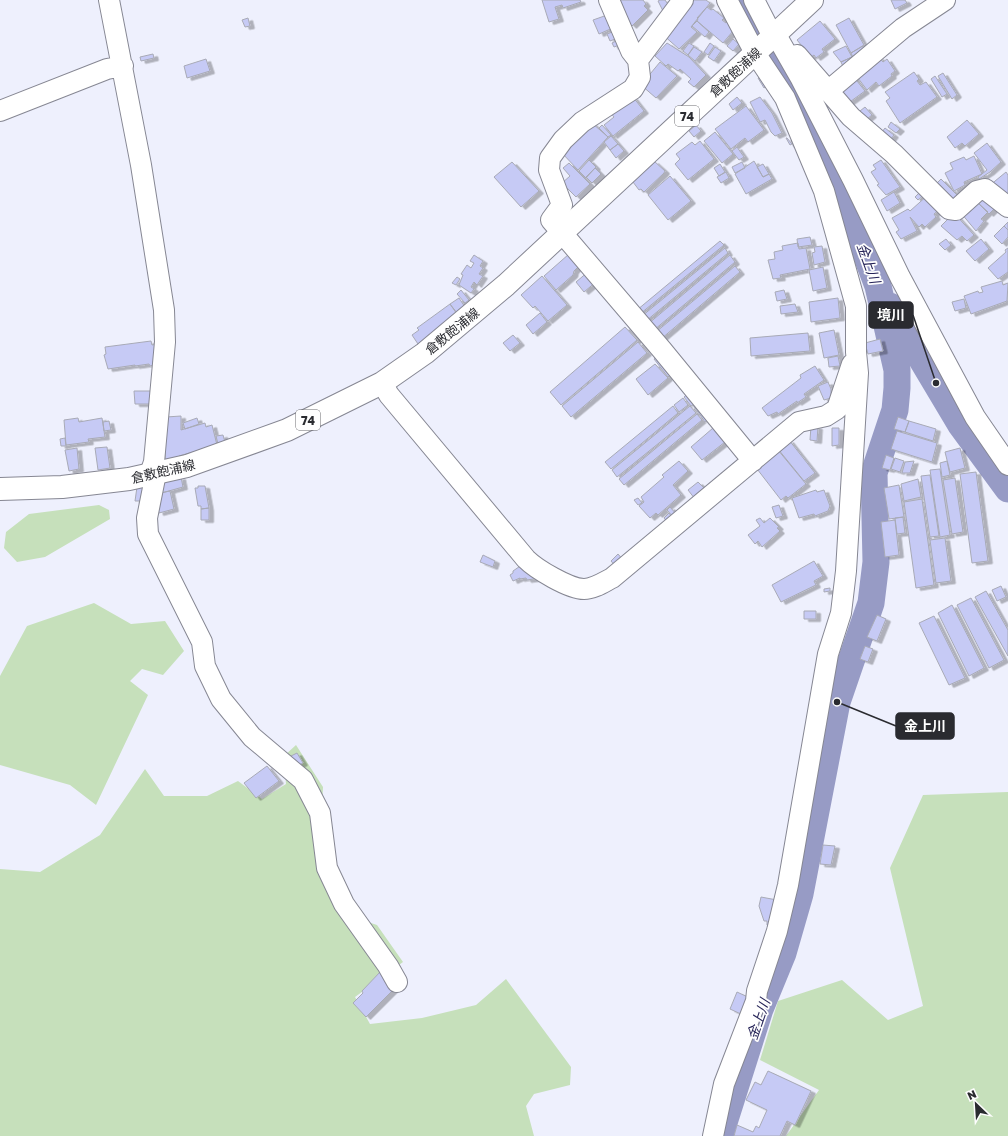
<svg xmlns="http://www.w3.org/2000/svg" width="1008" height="1136" viewBox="0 0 1008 1136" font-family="'Golos Text','Noto Sans JP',sans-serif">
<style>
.green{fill:#c6e0bb}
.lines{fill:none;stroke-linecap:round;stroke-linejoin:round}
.river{stroke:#979bc5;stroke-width:27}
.building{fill:#c6caf5;stroke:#a8aab6;filter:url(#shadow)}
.minor-casing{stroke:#868793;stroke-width:22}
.major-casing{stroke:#868793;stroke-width:24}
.minor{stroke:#fff;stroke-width:20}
.major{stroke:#fff;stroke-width:22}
.labels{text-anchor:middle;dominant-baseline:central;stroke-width:3.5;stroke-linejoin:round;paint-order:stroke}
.shield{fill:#fefefe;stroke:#6a6a6e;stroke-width:1}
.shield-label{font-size:12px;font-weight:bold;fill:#2a2b30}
.street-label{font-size:13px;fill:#2a2b30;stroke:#fefefe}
.water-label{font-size:14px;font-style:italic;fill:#262458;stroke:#fefefe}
.leader{fill:none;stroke:#2a2b30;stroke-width:1.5}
.callout-dot{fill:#2a2b30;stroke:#fefefe;stroke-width:1.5}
.callout{fill:#2a2b30;stroke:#2a2b30;stroke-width:1.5}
.callout-label{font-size:14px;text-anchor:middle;font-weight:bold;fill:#fff}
</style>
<defs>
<filter id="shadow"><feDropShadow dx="4.5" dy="2.5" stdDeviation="0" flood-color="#0004"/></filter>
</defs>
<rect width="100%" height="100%" fill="#eef0fd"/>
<path class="green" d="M99,505L109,510L110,519L45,557L17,562L4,548L6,532L29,514Z
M94,603L131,624L165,621L184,651L163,675L142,669L130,681L148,695L96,805L70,785L0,765V676L27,626Z
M296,745L323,787L319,869L341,913L377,925L403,962L355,997L370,1024L422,1018L476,1005L506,979L571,1067L570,1085L534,1094L526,1106L534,1136H0V869L40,872L100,835L145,769L164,796H207L238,781L262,799L286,784L284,756Z
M1008,792V1136H786L819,1090L760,1060L778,1001L842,980L888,1020L923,1006L890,868L923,795Z"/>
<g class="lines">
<path class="river" d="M740,0L755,31
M890,306L961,425L1008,489
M721,1132L760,1009L783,953L800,894L837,702L871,603L876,562L874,473L895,410L897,388V370L878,286L841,188L790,87L771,56"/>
</g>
<path class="building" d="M542,0H580L581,2L563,8L562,5L555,7L559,19L549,22Z
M618,0H643L646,4L644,6L648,10L632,26L617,11Z
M660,0H665L670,7L664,13L658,1Z
M693,0H706L710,3L691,27L697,32L679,49L662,34Z
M891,0H905L907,3L895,9Z
M707,7L711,10L713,9L724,18L722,20L726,23L729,19L734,24L730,28L733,31L723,43L697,21L698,19L697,18Z
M610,14L615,27L599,34L593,20Z
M248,18L250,26L245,27L242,20Z
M849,18L864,45L851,53L836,25Z
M697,21L709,32L705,37L692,26Z
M820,21L835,39L822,49L824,52L816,58L814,55L811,57L797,40Z
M617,30L620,37L610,41L607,34Z
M620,39L622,44L614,47L612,43Z
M733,39L739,44L733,51L727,46Z
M667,43L689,57L706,75L694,87L688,82L691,79L680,69L678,71L668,64L666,66L655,56Z
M689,43L694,46L688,55L683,51Z
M710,43L714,46L708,55L704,52Z
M846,46L852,57L841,62L833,52Z
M863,46L864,51L856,64L851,53Z
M694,47L702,52L695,61L688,55Z
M715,47L721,51L714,61L708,57Z
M153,54L154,58L141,61L140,57Z
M852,57L856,66L845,71L841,62Z
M879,57L883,62L887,59L895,71L891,74L892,76L879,86L876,82L867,90L855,74Z
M206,59L210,71L187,78L184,66Z
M660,62L677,76L656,98L641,85Z
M914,72L919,79L917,81L920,85L926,82L937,97L900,123L886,101L890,98L885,92Z
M943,73L957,95L952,99L938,76Z
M765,74L771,83L764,88L758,78Z
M853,76L865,91L847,104L836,89Z
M935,76L947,94L942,97L931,79Z
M633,97L644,111L613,136L604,125L614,117L609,111Z
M737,97L742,103L733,110L729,104Z
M760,97L772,113L782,133L775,136L771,132L765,120L760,122L750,102Z
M746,106L764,130L748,142L745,138L731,149L715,129Z
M865,107L872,115L867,119L860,111Z
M967,120L979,134L965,146L962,143L955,148L947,137Z
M891,122L900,129L896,133L888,127Z
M592,123L608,137L578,170L561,152Z
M602,125L611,135L608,137L599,128Z
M696,125L701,131L694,137L689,131Z
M885,128L894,135L891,139L882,132Z
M715,132L733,154L722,163L704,141Z
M611,136L618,144L610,150L604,142Z
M786,138H787L792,144L790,145Z
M700,141L714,159L688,180L675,164L680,159L676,154L692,142L695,145Z
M987,143L1001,162L990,172L979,179L978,177L987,170L974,153Z
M618,144L624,151L616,158L610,150Z
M737,147L744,157L739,160L732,151Z
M974,156L982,174L964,182L965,185L954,191L945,173L953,169L950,163L964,157L966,160Z
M589,160L596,167L586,178L579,171Z
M881,160L900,187L886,195L877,185L879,184L871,172L876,169L873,165Z
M654,161L665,171L664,173L644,192L641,189L639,190L633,182Z
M754,161L763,177L769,174L772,179L746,194L735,174Z
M512,162L539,191L521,207L494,177Z
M742,162L745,168L735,173L732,167Z
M569,163L590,184L576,197L562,183L570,176L563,168Z
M720,164L725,172L719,176L714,168Z
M763,164L769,174L763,177L757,167Z
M595,168L601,174L592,183L586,177Z
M726,172L729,178L721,183L717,177Z
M1006,172L1008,175V195L989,186Z
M670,176L691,201L668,220L648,195Z
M941,179L957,195L949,203L933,187Z
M923,189L926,193L918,200L915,197Z
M894,192L900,203L887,211L881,200Z
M983,193L997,206L989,214L976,201Z
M929,194L941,208L934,214L936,217L925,227L922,224L919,227L910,217L917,231L901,239L896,232L899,230L892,218L908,209L910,211Z
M974,199L988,212L981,219L984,221L976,231L961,213Z
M954,213L974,235L967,241L962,236L957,240L941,226Z
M1008,222V230L1004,226Z
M1004,226L1008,230V237L1002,244L994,236Z
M810,237L812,245L798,247L797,239Z
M946,239L951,245L945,250L939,244Z
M981,239L989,249L975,261L966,251Z
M720,241L724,245L640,314L637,310Z
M798,243L799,249L806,248L810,269L780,275L781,278L773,279L768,260L775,259L774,252L783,250L782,246Z
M822,246L825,262L814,265L812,253L815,252L814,247Z
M725,248L728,253L646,321L642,316Z
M1008,248V272L998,279L988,268L1006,252L1005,250Z
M569,254L580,265L574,271L573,275L556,290L544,276Z
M474,255L483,261L480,266L483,268L479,274L483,276L477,285L474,282L471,287L474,289L471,293L459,285L463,275L461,274L467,265L471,268L474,263L470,261Z
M730,255L735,262L654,330L648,324Z
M735,266L740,272L661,339L656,332Z
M823,267L827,288L813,291L809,270Z
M589,271L597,281L584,292L576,282Z
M542,276L567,305L548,321L535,306L533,308L521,295Z
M457,277L460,279L456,285L452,283Z
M1002,281L1003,285L1008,283L1007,301L971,314L964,296L978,291L979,293L983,292L981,287Z
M461,290L469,300L465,303L457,294Z
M784,290L787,299L777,301L775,292Z
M459,298L465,307L457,313L450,304Z
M838,298L840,318L811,322L809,302Z
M964,299L966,308L955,311L952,302Z
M450,304L457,314L418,344L412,335L419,330L417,328Z
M795,304L798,312L781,314L780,306Z
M540,313L547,322L533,334L526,325Z
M625,327L637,340L561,405L550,392Z
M834,330L839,355L824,358L819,333Z
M808,333L810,351L751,356L750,338Z
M513,335L520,343L510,351L503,343Z
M880,339L883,351L868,354L865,343Z
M151,341L152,345L157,344L160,359L153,361L154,365L150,366L149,364L135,366V365L108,369L104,355L106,354L105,347Z
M638,342L647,353L571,417L562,406Z
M659,356L672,373L668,377L654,359Z
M838,356L840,366L829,367L828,358Z
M655,364L668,378L648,395L636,379Z
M815,366L824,380L804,394L806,397L797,403V401L778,414L777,412L768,416L762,408L801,378L800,375Z
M828,382L831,389V398L824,400L818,386Z
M134,391H156L155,404H135Z
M690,392L711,418L705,422L693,405L691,406L684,397Z
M683,398L688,405L679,412L674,405Z
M673,406L678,413L611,469L605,462Z
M690,406L696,413L617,477L612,470Z
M697,414L702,420L624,485L619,479Z
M181,416V430L205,423L206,427L212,425L217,445L179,456V460L165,461L166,417Z
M898,417L909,421L905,432L894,429Z
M78,418L79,422L102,418L105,437L88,439L89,442L66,445L64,420Z
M197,418L199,424L185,429L183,423Z
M109,421L111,430L104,431L103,422Z
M909,421L936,429L933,441L905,432Z
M811,426L818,427L817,441L810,440Z
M713,428L725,442L702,460L691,447Z
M832,428H839V445L832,446Z
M897,431L937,443L932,462L891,449Z
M223,435L225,442L218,444L216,436Z
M65,438L66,446H61L60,439Z
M789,440L815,473L804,481L778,449Z
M107,447L110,468L98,470L95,448Z
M77,448L79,469L69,471L65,450Z
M960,448L965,468L950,472L945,452Z
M778,450L806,484L788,498L786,496L781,500L754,465Z
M886,455L894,458L890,470L882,468Z
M895,458L904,461L900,472L891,469Z
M679,461L688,471L673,485L681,495L658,515L656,513L650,518L639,506L644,502L641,497L664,477L662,475Z
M914,461L910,473H902L905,462Z
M947,461L950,475L942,477L940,463Z
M940,469L950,535L940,537L930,470Z
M976,472L988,561L972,563L960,474Z
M930,475L939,536L930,537L921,476Z
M181,477L183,487L158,494L159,483Z
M955,478L963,532L952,534L943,480Z
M918,479L921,497L904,501L901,484Z
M698,482L706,490L695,499L688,490Z
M899,485L904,517L889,519L884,488Z
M198,486H205L209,508L201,509V506H198L195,488H198Z
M137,487H144L141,501H135Z
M816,490L817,492L824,490L830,506L828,511L815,516L814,514L799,518L792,498Z
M170,491L174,509L159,513L155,494Z
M638,498L642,503L638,505L634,500Z
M922,499L934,585L916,588L904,502Z
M779,505L783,516L776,518L772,507Z
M670,507L677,515L674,518L667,510Z
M209,508V520H201V509Z
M669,513L673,519L668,523L664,518Z
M903,517L905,533L897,534L895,518Z
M760,518L764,523L770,518L779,527L777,528L780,531L762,547L758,541L755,544L748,535L760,526L756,520Z
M895,520L899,555L885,557L881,522Z
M945,538L951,581L936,583L930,540Z
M618,554L624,561L617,568L611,561Z
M483,555L495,561L493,567L480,562Z
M814,561L823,576L814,581L816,585L781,602L772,585Z
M526,562L540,578L527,580L526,578L520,579V578L513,581L510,575L513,573V571Z
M1001,586L1006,597L997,601L992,590Z
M830,588V591L824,592V589Z
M986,591L1008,630V656L975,597Z
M971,598L1004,660L989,668L957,605Z
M952,605L984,668L969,676L938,613Z
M804,611H816V619H804Z
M877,615L886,619L877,641L867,637Z
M934,616L965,678L949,685L919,623Z
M865,646L873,649L868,662L860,659Z
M297,753L303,763L288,771L283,760Z
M267,766L279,781L256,798L244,783Z
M823,845L835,846L831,865L820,864Z
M761,897L777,900L774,925H767V921H764L759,906Z
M381,971L394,989L366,1017L353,1003L363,993L362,991Z
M737,992L750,998L743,1015L730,1009Z
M768,1071L811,1091L795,1125L787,1121L780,1136H734L737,1125L753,1132L756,1126L759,1128L767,1110L746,1100L755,1082L761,1085Z"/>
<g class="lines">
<defs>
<path id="minor" d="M109,0L141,165L164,310L165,342L154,462L150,474
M609,0L631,51L638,60L640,77L633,89L582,122L563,140L550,158L549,170L562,205L551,220L662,350L753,461
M754,0L773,37L780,42L800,77L853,180L900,277L975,417L1008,465
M797,55L851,117L894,154L949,209L956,210L977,191L985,189L1008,207
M638,60L683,0
M828,91L903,28L945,0
M0,111L107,69L123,66
M382,383L389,395L526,559C536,569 569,589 584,589C594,589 604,582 612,578L799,422L826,416L837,409L852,364
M156,473L147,518L148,534L202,642L205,666L221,699L252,737L303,780L320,813L327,868L344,904L388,966L397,982
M713,1136L724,1084L756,1001L757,991L777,931L788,885L828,654L841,613L846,571L858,373L856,352V306L824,191L785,98L755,53L727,0"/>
<path id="major" d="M0,489L62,487L104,482L129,479L187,466L287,430L382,383L425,353L506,285L812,0"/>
</defs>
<use href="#minor" class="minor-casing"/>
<use href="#major" class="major-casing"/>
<use href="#minor" class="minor"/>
<use href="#major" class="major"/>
</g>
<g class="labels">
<g class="shield">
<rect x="675" y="106" width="24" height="20" rx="3"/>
<rect x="296" y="410" width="24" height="20" rx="3"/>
</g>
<g class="shield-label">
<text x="687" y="116">74</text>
<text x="308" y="420">74</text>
</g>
<g class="street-label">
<text transform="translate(735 72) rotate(-43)">倉敷飽浦線</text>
<text transform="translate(452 331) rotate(-39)">倉敷飽浦線</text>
<text transform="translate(163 471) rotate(-13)">倉敷飽浦線</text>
</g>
<g class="water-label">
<text transform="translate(869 263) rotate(70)">金上川</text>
<text transform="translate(758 1019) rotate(-71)">金上川</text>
</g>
</g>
<path class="leader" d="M936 383L913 315M837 702L896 726"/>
<g class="callout-dot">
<circle cx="936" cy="383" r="4"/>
<circle cx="837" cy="702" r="4"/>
</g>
<g class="callout">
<rect x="869" y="302" width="44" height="26" rx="4"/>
<rect x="896" y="713" width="58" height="26" rx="4"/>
</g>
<g class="callout-label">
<text x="891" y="320">境川</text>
<text x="925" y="731">金上川</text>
</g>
<g transform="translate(976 1104) rotate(335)" stroke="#fefefe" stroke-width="3" paint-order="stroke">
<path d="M0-3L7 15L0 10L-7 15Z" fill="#2a2b30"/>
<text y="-6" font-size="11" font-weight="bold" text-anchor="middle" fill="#2a2b30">N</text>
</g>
</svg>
